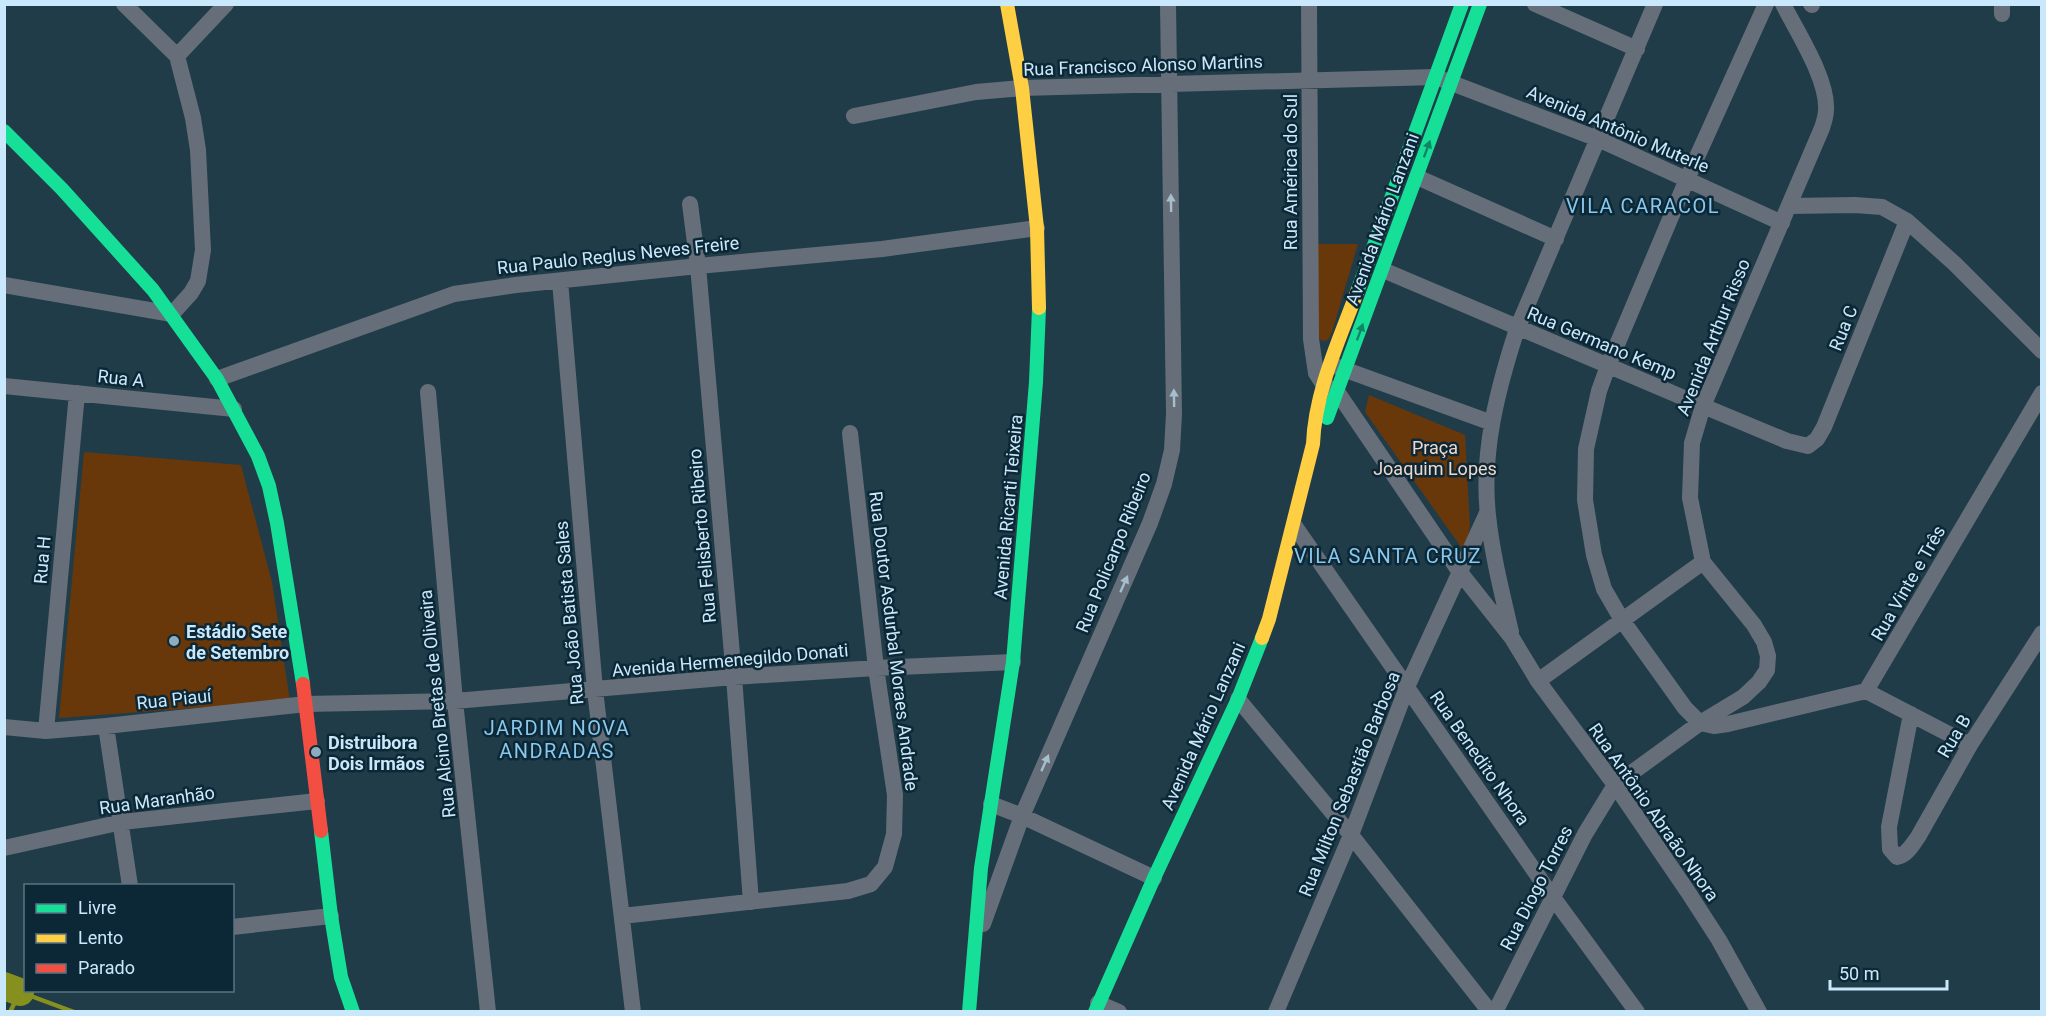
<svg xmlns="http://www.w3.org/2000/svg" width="2046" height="1016" viewBox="0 0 2046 1016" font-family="Roboto,sans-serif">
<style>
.green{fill:#68370a}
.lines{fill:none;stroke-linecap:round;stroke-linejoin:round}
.stream{stroke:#85901e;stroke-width:4.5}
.river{stroke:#85901e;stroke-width:28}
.street{stroke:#666f79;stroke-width:16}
.fast{stroke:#16e098;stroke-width:14}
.slow{stroke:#ffcf43;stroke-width:14}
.jam{stroke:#f24e42;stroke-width:14}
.oneway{fill:#118466}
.oneway2{fill:#a6bece}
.poi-dot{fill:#8eacbd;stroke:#0c2735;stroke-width:2}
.labels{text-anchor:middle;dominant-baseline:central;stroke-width:5;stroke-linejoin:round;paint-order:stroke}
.street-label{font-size:18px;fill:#c9e8fb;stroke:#0c2735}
.park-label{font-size:18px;fill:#f0d8c9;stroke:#0c2735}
.poi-label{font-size:18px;font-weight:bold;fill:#c9e8fb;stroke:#0c2735;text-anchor:start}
.neighbourhood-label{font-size:20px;letter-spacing:1.5px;fill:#88c8ec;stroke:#0c2735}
</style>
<rect width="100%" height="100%" fill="#203c49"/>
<path class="green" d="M1318,244H1358L1332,332L1328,340L1323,341L1318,338Z
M1369,395L1465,435L1470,526L1466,554L1365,412Z
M84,452L241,465L272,582L290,701L59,718Z"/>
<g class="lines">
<path class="stream" d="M10,1012L20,992L74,1012"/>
<path class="river" d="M4,986L20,992"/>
<path class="street" d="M124,4L177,56
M1309,4L1311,339L1316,373L1323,384L1338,393L1459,571L1512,638L1538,681L1615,785L1688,892L1719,940L1759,1012
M1535,4L1637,49
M1766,4L1687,179L1608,366L1599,391L1586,449L1585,500L1594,555L1604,589L1622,620L1685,708L1700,723L1714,726L1728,724L1866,691
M1811,4L1812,5
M2002,14V4
M177,56L226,4
M854,116L976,92L1022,88L1436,77L1598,139L1782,223
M1417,177L1556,239
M690,204L698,266L734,677L751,902
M1790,206L1855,205L1882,207L1907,221L1955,264L2042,351
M1383,270L1703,406L1787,441L1808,446L1817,439L1824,427L1907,221
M560,281L595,690L633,1012
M4,285L172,314L191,293L198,281L203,250L198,150L193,118L177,56
M1335,366L1492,423
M217,379L454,294L516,285L698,266L882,249L1037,228
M4,386L234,409
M428,392L455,701L488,1012
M1294,525L1552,896L1637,1012
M1511,632C1502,593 1492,554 1488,515C1481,451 1498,388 1517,329L1655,4
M1538,681L1703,562
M1866,691L2042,393
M1866,691L1970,745
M1238,699L1351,835L1490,1012
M1911,714L1889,827L1890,849L1897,857C1907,855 1912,845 1918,837L1970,745L2042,633
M106,726L130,886
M4,727L46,731L106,726L306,704L455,701L734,677L876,668L1013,662
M46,731L77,393
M991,804L1022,816L1154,878
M4,848L122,822L317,801
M622,916L848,891L871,884L885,867L894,834L895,795L876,668L850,433
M983,924L1022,816L1150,523L1164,484L1172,450L1174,414L1168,4
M232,927L331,916
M1098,1003L1119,1012
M1276,1012L1351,835L1407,687L1487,513
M1495,1012L1585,834L1615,785L1700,723L1743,697L1759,682L1767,670L1768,656L1764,642L1754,625L1703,562L1690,498L1692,443L1703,406L1822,128C1824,122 1826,116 1826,110C1828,79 1797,32 1783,4"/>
<path class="fast" d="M4,131L62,189L153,290L217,379L258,456L269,486L277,523L303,684
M1357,292L1462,4
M1327,418L1480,4
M321,831L331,916L341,977L353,1012
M969,1012L981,868L1013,662L1036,382L1039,308
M1095,1012L1154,878L1238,699L1262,638"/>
<path class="slow" d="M1007,4L1022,88L1037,228L1039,308
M1262,638L1269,619L1313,444C1315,391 1339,341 1357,292"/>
<path class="jam" d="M303,684L321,831"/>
</g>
<defs><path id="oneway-solid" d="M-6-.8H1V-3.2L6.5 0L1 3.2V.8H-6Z" transform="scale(1.5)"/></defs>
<g class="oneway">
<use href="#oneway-solid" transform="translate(1427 149) rotate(-70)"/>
<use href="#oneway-solid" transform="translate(1360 332) rotate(-70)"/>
</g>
<g class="oneway2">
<use href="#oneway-solid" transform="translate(1171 203) rotate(-91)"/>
<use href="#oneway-solid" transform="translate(1174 398) rotate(-91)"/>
<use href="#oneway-solid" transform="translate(1124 584) rotate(-66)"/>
<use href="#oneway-solid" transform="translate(1045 763) rotate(-66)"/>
</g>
<g class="poi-dot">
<circle cx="174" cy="641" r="6"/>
<circle cx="316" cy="752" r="6"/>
</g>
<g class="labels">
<g class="street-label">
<text transform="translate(1143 65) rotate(-2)">Rua Francisco Alonso Martins</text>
<text transform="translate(1618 129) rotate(23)">Avenida Antônio Muterle</text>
<text transform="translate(1290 172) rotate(-90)">Rua América do Sul</text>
<text transform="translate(1382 219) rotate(-70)">Avenida Mário Lanzani</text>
<text transform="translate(618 255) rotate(-6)">Rua Paulo Reglus Neves Freire</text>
<text transform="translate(1843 328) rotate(-68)">Rua C</text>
<text transform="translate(1713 337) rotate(-68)">Avenida Arthur Risso</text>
<text transform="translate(1602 343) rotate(23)">Rua Germano Kemp</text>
<text transform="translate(121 378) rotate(6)">Rua A</text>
<text transform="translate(1008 507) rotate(-85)">Avenida Ricarti Teixeira</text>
<text transform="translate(702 536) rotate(-95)">Rua Felisberto Ribeiro</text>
<text transform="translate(1113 552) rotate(-68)">Rua Policarpo Ribeiro</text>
<text transform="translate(42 560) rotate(-85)">Rua H</text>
<text transform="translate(1908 583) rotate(-60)">Rua Vinte e Três</text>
<text transform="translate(569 613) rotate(-95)">Rua João Batista Sales</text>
<text transform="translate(894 641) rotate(83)">Rua Doutor Asdurbal Moraes Andrade</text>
<text transform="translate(730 660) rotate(-5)">Avenida Hermenegildo Donati</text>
<text transform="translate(174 699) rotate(-6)">Rua Piauí</text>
<text transform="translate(437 704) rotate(-96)">Rua Alcino Bretas de Oliveira</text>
<text transform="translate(1203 726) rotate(-66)">Avenida Mário Lanzani</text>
<text transform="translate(1954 736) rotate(-59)">Rua B</text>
<text transform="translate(1480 758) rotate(55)">Rua Benedito Nhora</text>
<text transform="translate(1349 784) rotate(-68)">Rua Milton Sebastião Barbosa</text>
<text transform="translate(157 800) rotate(-8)">Rua Maranhão</text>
<text transform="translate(1654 812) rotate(55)">Rua Antônio Abraão Nhora</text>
<text transform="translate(1536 888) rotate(-63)">Rua Diogo Torres</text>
</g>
<g class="park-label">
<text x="1435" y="447">Praça<tspan x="1435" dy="21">Joaquim Lopes</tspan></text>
</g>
<g class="poi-label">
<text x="186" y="631">Estádio Sete<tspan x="186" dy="21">de Setembro</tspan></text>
<text x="328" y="742">Distruibora<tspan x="328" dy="21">Dois Irmãos</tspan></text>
</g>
<g class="neighbourhood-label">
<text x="1643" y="206">VILA CARACOL</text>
<text x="1388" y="556">VILA SANTA CRUZ</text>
<text x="557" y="728">JARDIM NOVA<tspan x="557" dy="23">ANDRADAS</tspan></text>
</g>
</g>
<rect width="2046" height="1016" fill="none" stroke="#c9e8fb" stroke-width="12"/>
<rect x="24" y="884" width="210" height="108" fill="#0c2735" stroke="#587484" stroke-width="1.5"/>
<rect x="36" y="904" width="30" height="9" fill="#16e098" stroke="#587484" stroke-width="1.5"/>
<text x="78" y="914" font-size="18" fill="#c9e8fb">Livre</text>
<rect x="36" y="934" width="30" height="9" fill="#ffcf43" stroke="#587484" stroke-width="1.5"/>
<text x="78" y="944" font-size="18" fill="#c9e8fb">Lento</text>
<rect x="36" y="964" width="30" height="9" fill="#f24e42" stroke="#587484" stroke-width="1.5"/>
<text x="78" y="974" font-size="18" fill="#c9e8fb">Parado</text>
<path d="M1830 980v9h117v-9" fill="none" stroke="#c9e8fb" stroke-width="3"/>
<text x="1839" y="980" font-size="18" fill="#c9e8fb" stroke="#0c2735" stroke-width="4.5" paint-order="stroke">50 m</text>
</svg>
